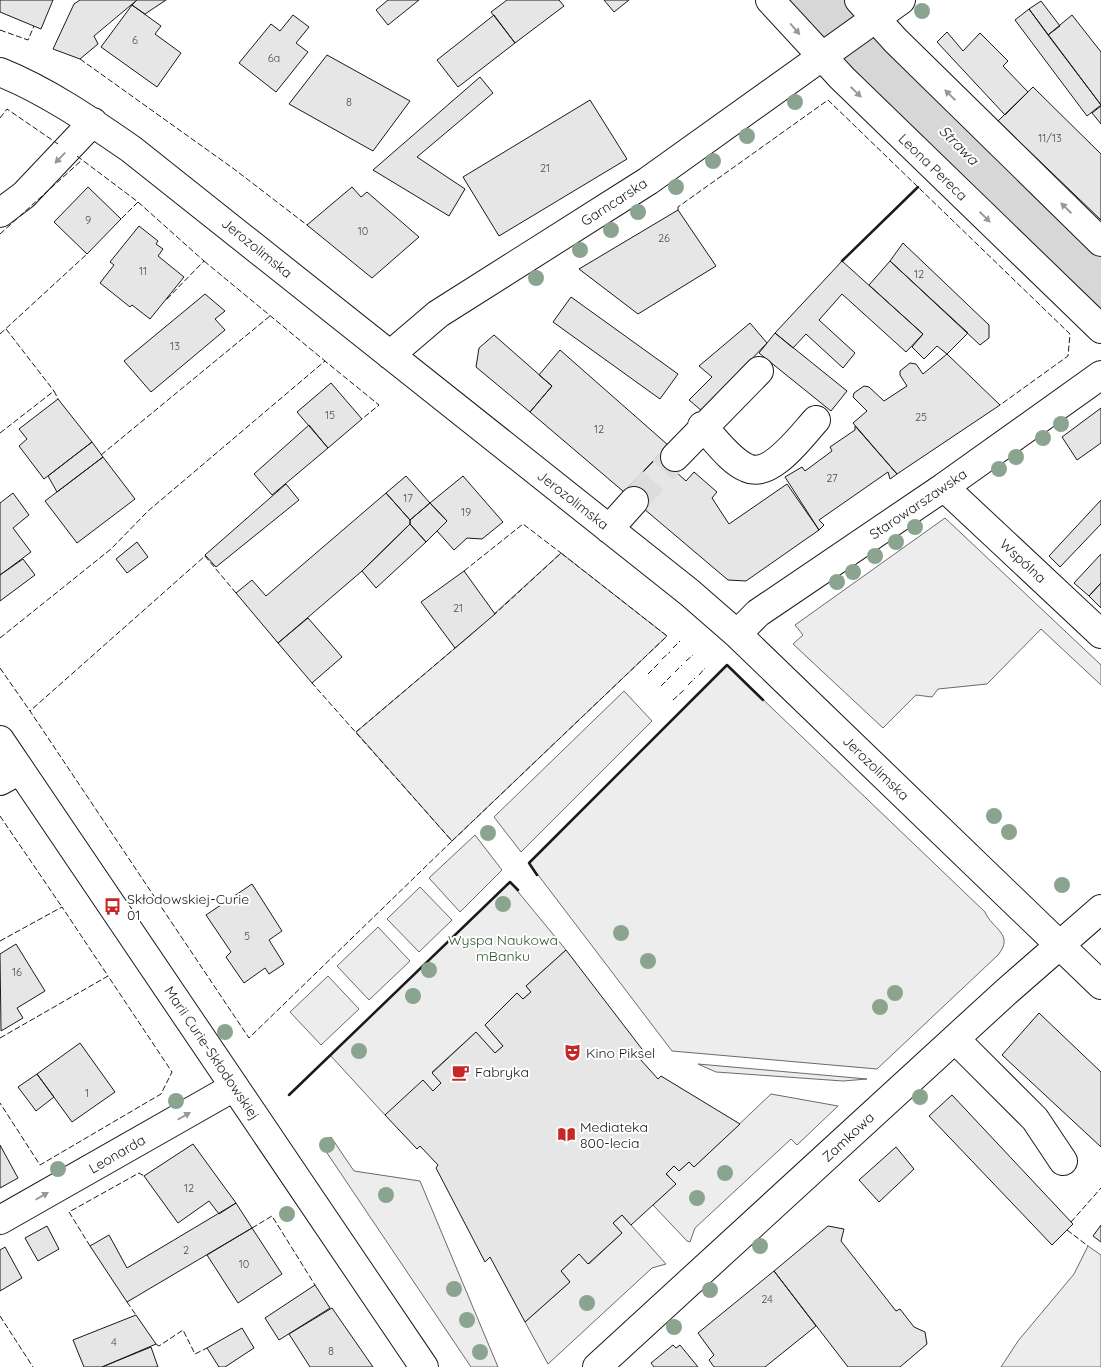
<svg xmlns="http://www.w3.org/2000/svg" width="1101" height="1367" viewBox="0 0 1101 1367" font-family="Quicksand,sans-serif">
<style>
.green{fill:#ededed;stroke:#6a6a6a}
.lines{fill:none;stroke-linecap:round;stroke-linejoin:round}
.river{stroke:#d7d7d7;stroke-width:58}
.building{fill:#e6e6e6;stroke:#1a1a1a}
.minor-tunnel{stroke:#ddd;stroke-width:28;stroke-dasharray:28 14;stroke-linecap:butt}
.minor-casing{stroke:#1a1a1a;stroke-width:30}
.major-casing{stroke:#1a1a1a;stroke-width:30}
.minor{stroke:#fff;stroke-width:28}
.major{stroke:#fff;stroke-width:28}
.fence{stroke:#1a1a1a;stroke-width:1;stroke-dasharray:6 2.5;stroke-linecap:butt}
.wall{stroke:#1a1a1a;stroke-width:2.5}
.tree{fill:#8aa48f}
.oneway{fill:#989898}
.labels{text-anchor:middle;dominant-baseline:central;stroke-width:4;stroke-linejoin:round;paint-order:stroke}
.number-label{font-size:11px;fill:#4d4d4d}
.street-label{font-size:14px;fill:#1a1a1a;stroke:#fff}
.poi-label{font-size:14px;fill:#1a1a1a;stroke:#fff;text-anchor:start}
.park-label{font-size:14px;fill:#2b5a34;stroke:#fff}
.water-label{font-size:15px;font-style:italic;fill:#1a1a1a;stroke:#fff}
</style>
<rect width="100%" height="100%" fill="#fff"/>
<path class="green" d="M784,0H799L817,24L810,30Z
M867,72L1101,303V315L860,78Z
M945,518L1101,665V685L1041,629L987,684L938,689L932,697L916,695L883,728L793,644L803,635L795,625Z
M561,553L667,636L452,841L356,732L473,633Z
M727,665L985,912C992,929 1015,934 998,955L877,1069L672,1051L529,863Z
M624,691L652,721L521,852L494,817Z
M475,835L502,870L460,912L429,878Z
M510,882L566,950L526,986L531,992L523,999L517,993L485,1025L503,1046L495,1053L475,1033L432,1072L441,1083L433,1091L385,1115L330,1055Z
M420,887L452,920L419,952L387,919Z
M378,927L410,961L369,1000L337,966Z
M328,976L359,1009L321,1045L290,1012Z
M698,1064L867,1079L843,1081L716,1072Z
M771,1094L838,1106L797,1145L791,1139L695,1228L690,1242L687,1241L653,1205L675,1184L666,1173L674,1166L679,1171L689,1162L694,1167Z
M331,1137L354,1171L420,1181L498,1367H471L321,1144Z
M622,1215L666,1264L652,1268L548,1364L525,1322L570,1282L561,1271L579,1254L589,1264L622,1233L613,1223Z
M1088,1246L1101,1255V1367H1001L1018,1341L1074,1274Z"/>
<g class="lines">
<path class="river" d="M820,0L877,65L1101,285"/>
</g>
<path class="building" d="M0,0H53L41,29L0,12Z
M80,0H137L94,36L98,44L80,59L53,49L74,4Z
M137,0H166L145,14L132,5Z
M388,0H419L388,25L376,10Z
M507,0H559L564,6L515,43L491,12Z
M604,0H629L614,12Z
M1041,1L1060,26L1048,35L1029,9Z
M132,5L161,26L155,34L181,53L157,87L101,47Z
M1029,9L1101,105L1087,116L1015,20Z
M293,15L309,27L296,43L308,52L276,92L239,63L271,24L280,31Z
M494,15L515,43L458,87L437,60Z
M1072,15L1101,52V105L1048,35Z
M947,32L963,51L980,33L1008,61L1003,66L1028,92L1005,115L937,42Z
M327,55L410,101L373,151L289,104Z
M480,77L493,93L417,157L465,189L449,216L373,170Z
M1033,87L1101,154V220L998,121Z
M590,100L627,159L499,236L463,177Z
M1101,106V124L1092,113Z
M88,187L121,219L87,254L54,222Z
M352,187L361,197L367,192L419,237L372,278L307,225Z
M678,210L716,266L638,314L579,269Z
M139,226L158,241L156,244L163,249L158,256L184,277L150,319L132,305L130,307L100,283L114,265L110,262Z
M903,243L989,325V338L980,345L890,261Z
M842,261L923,334L906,352L842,294L819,320L855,353L843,368L806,334L793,348L775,333Z
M890,261L968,333L947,354L937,346L924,359L912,347L923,334L869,285Z
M205,294L225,311L215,319L225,330L151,392L124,361Z
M571,297L678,374L660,399L553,322Z
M750,323L767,343L702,411L689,400L712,377L699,366Z
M775,333L847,391L831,411L759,353Z
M494,335L552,386L530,412L476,367L479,348Z
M560,350L668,445L624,492L530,412L552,386L539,375Z
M947,354L1000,405L897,474L853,423L867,411L853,397L854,393L864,386L869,387L884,401L907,386L900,375V371L910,363L916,364L923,374Z
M331,383L362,419L328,448L297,412Z
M58,399L92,442L44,479L19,446L27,439L19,429Z
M1101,408V443L1077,460L1062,437Z
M309,425L328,448L272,495L254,474Z
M855,426L897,474L890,479L888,472L819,520L824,525L819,530L785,477L802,467L805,471L832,451L830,447L855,430Z
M92,442L103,457L57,492L48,476Z
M665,449L684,464L676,472L686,481L694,472L717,492L712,498L729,524L787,484L819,530L746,581L728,580L624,492Z
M103,457L135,499L77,543L45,501Z
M406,476L430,503L410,520L386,493Z
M463,476L503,522L482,539L467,538L454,550L437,531L447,521L430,503Z
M286,484L299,500L216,567L205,555Z
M13,493L29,515L13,528L31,552L0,575V503Z
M386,493L410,520V524L362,571L278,643L236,593L252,580L266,596Z
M1101,500V524L1060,567L1049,556Z
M430,503L447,521L426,542L410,524V520Z
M410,524L426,542L376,588L362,571Z
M137,542L148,557L127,573L116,559Z
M1101,554V583L1089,596L1074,583Z
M23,559L35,575L0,601V575Z
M464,571L495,614L455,648L421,602Z
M1101,583V608L1089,596Z
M308,618L342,657L312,683L278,643Z
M252,884L282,931L269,940L284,964L269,974L265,968L244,983L226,957L231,952L206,915Z
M16,944L45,991L17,1008L23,1018L1,1031L0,954Z
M566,950L645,1053L640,1059L658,1079L661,1076L740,1124L694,1167L689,1162L679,1171L674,1166L666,1174L676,1184L631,1225L622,1215L613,1223L622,1233L588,1264L579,1254L561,1271L570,1282L525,1322L490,1257L485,1262L436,1168L438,1165L420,1146L417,1149L385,1115L423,1080L433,1091L441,1083L432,1073L476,1032L495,1053L503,1046L485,1025L517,993L523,999L531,992L526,986Z
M1039,1013L1101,1072V1147L1002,1055Z
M80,1043L115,1092L72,1122L37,1074Z
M37,1074L54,1097L36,1111L18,1087Z
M952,1095L1073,1224L1052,1245L929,1116Z
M193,1144L236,1203L219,1214L209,1201L178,1223L144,1176Z
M0,1145L18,1178L0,1188Z
M896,1147L914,1169L879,1202L859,1180Z
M236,1203L252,1228L127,1302L90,1246L109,1235L127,1268Z
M1101,1225V1242L1093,1236Z
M47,1226L59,1249L38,1261L25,1238Z
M828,1226L844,1229L841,1241L896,1311L900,1309L914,1327L925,1332L927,1344L900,1367H848L774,1271Z
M252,1228L282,1274L238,1303L207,1255Z
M5,1247L22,1278L0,1291V1250Z
M774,1271L816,1326L765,1367H714L709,1360L714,1355L698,1333Z
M315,1285L330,1308L279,1340L265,1318Z
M332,1308L373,1367H310L289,1334Z
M136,1315L156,1344L102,1367H84L73,1340Z
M242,1328L254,1348L225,1367H219L207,1348Z
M673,1345L676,1348L680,1345L698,1367H654L651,1363Z
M151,1347L158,1367H102Z"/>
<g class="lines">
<path class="minor-tunnel" d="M634,501L675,457"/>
<defs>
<path id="minor" d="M770,0L842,78L1101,329
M859,0L895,40L1101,242
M0,72C47,91 89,120 131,149L690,593L737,634L1101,985
M0,213L24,195L93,122
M390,355L438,314L648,181L901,0
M702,426C715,439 730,461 747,468C771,479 802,435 816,420
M675,457L759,371
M944,487L1101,634
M609,529L634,501
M737,634L758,613L944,487L1101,375
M0,781L20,770
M955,1039L1035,1119L1063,1161
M0,1220L234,1087
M597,1367L1006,992L1101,909"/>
<path id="major" d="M0,740L424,1367"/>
</defs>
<use href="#minor" class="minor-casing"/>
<use href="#major" class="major-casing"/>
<use href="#minor" class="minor"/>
<use href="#major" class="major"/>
<path class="fence" d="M0,30L28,40L34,26
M80,59L234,169L307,225
M0,118L7,109L58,144
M77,156L138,202L121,219
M138,202L204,261L166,300
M678,210V207L828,100L1070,334L1068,356L1000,405
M0,234L82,160
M204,261L325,361
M6,329L54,391
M0,334L87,254
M0,433L54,391L58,399
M101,455L270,316
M464,571L523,524L561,553
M236,593L205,556L30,711L249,1038L452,841L312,683
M0,638L111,549L148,511L325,361L379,405L362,419
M673,648L680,641
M662,659L670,652
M686,661L693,655
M0,668L30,711
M675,672L682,665
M648,674L659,663
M699,675L705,668
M688,685L695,678
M661,686L671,676
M673,700L684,690
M356,732L455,648
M0,816L62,907
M452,841L667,636L561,553L495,614
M0,941L62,907L108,976
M0,1038L108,976L172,1072L161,1094L40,1165L0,1103
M1071,1222L1101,1188
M252,1228L272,1216L315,1285
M1067,1230L1088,1246
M90,1246L69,1212L139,1173L144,1176
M127,1302L136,1315
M0,1316L33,1367
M156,1344L159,1346L183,1330L195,1354L207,1348"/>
<path class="wall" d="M842,261L918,187
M537,875L529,863L727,665L763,700
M289,1095L510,882L518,890"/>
</g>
<g class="tree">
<circle cx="922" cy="11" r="8"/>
<circle cx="795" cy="102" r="8"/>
<circle cx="747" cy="136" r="8"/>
<circle cx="713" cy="161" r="8"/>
<circle cx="676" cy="187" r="8"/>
<circle cx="638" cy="212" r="8"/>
<circle cx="611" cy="230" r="8"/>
<circle cx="580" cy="250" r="8"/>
<circle cx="536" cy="278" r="8"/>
<circle cx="1061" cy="424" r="8"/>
<circle cx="1043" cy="438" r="8"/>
<circle cx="1016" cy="457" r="8"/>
<circle cx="999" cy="469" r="8"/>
<circle cx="915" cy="527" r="8"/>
<circle cx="896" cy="542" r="8"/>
<circle cx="875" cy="556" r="8"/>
<circle cx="853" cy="572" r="8"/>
<circle cx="837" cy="582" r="8"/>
<circle cx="994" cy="816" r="8"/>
<circle cx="1009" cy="832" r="8"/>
<circle cx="488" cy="833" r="8"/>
<circle cx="1062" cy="885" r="8"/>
<circle cx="503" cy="904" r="8"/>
<circle cx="621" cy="933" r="8"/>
<circle cx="648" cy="961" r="8"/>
<circle cx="429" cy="970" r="8"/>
<circle cx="895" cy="993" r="8"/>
<circle cx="413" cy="996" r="8"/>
<circle cx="880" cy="1007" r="8"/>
<circle cx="225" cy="1032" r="8"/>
<circle cx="359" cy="1051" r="8"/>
<circle cx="920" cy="1097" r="8"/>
<circle cx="176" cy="1101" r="8"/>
<circle cx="327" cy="1145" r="8"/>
<circle cx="58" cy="1169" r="8"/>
<circle cx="725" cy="1173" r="8"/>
<circle cx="386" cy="1195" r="8"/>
<circle cx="697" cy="1198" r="8"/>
<circle cx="287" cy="1214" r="8"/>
<circle cx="760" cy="1246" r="8"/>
<circle cx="454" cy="1289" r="8"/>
<circle cx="710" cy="1290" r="8"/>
<circle cx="587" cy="1303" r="8"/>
<circle cx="467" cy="1320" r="8"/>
<circle cx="674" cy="1327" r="8"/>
<circle cx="480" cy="1352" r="8"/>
</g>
<defs><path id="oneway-solid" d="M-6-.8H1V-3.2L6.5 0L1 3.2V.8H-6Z" transform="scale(1.25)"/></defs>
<g class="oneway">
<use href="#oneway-solid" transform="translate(795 29) rotate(49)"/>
<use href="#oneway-solid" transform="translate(856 92) rotate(44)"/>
<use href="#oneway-solid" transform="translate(950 95) rotate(-136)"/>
<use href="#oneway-solid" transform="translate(60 158) rotate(134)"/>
<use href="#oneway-solid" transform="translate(1066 208) rotate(-136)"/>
<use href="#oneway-solid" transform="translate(985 217) rotate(44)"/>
<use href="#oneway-solid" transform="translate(184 1116) rotate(-30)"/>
<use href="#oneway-solid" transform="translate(42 1196) rotate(-30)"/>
</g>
<defs>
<symbol id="bus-bare" viewBox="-9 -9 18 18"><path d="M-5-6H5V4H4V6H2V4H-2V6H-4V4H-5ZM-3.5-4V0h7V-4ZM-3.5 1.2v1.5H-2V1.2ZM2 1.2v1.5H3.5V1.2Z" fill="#c62828" stroke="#fff" stroke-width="2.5" paint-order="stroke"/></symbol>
<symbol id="theatre-bare" viewBox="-9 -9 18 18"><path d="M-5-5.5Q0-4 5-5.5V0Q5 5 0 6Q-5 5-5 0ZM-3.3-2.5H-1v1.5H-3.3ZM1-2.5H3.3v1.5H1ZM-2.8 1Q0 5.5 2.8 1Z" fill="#c62828" stroke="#fff" stroke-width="2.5" paint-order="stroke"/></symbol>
<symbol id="cafe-bare" viewBox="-9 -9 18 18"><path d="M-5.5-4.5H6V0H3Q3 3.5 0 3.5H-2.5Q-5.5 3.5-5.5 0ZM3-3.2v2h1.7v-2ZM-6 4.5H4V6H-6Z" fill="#c62828" stroke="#fff" stroke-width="2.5" paint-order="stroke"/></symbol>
<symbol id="library-bare" viewBox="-9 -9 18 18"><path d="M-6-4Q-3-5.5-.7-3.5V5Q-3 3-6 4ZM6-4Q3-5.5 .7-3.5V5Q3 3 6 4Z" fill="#c62828" stroke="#fff" stroke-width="2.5" paint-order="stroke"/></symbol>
</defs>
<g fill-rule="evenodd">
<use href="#bus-bare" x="100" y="894" width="25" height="25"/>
<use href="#theatre-bare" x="560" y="1040" width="25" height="25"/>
<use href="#cafe-bare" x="448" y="1060" width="25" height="25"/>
<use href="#library-bare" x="554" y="1122" width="25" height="25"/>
</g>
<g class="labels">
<g class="number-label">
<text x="135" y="40">6</text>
<text x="274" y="58">6a</text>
<text x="349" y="102">8</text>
<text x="1050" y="138">11/13</text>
<text x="545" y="168">21</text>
<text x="88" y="220">9</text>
<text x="363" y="231">10</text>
<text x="664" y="238">26</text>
<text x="143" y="271">11</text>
<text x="919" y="274">12</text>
<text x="175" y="346">13</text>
<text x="330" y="415">15</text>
<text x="921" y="417">25</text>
<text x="599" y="429">12</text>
<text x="832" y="478">27</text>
<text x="408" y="498">17</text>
<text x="466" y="512">19</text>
<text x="458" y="608">21</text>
<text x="247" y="936">5</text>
<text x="17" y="972">16</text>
<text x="87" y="1093">1</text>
<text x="189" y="1188">12</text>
<text x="186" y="1250">2</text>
<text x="244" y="1264">10</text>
<text x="767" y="1299">24</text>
<text x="114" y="1342">4</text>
<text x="331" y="1351">8</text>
</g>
<g class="street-label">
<text transform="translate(933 167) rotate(44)">Leona Pereca</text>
<text transform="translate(614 202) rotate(-33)">Garncarska</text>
<text transform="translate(257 248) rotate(39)">Jerozolimska</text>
<text transform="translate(573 500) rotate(38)">Jerozolimska</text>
<text transform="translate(918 504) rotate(-34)">Starowarszawska</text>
<text transform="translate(1023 561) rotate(43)">Wspólna</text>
<text transform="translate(876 768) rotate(44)">Jerozolimska</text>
<text transform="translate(212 1053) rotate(56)">Marii Curie-Skłodowskiej</text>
<text transform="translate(848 1137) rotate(-43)">Zamkowa</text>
<text transform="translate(117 1154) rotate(-30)">Leonarda</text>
</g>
<g class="poi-label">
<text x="127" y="899">Skłodowskiej-Curie<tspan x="127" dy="16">01</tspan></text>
<text x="586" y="1053">Kino Piksel</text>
<text x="475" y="1072">Fabryka</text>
<text x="580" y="1127">Mediateka<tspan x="580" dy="16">800-lecia</tspan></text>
</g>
<g class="park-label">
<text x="503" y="940">Wyspa Naukowa<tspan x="503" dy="16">mBanku</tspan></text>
</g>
<g class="water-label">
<text transform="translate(959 145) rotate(45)">Strawa</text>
</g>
</g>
</svg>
